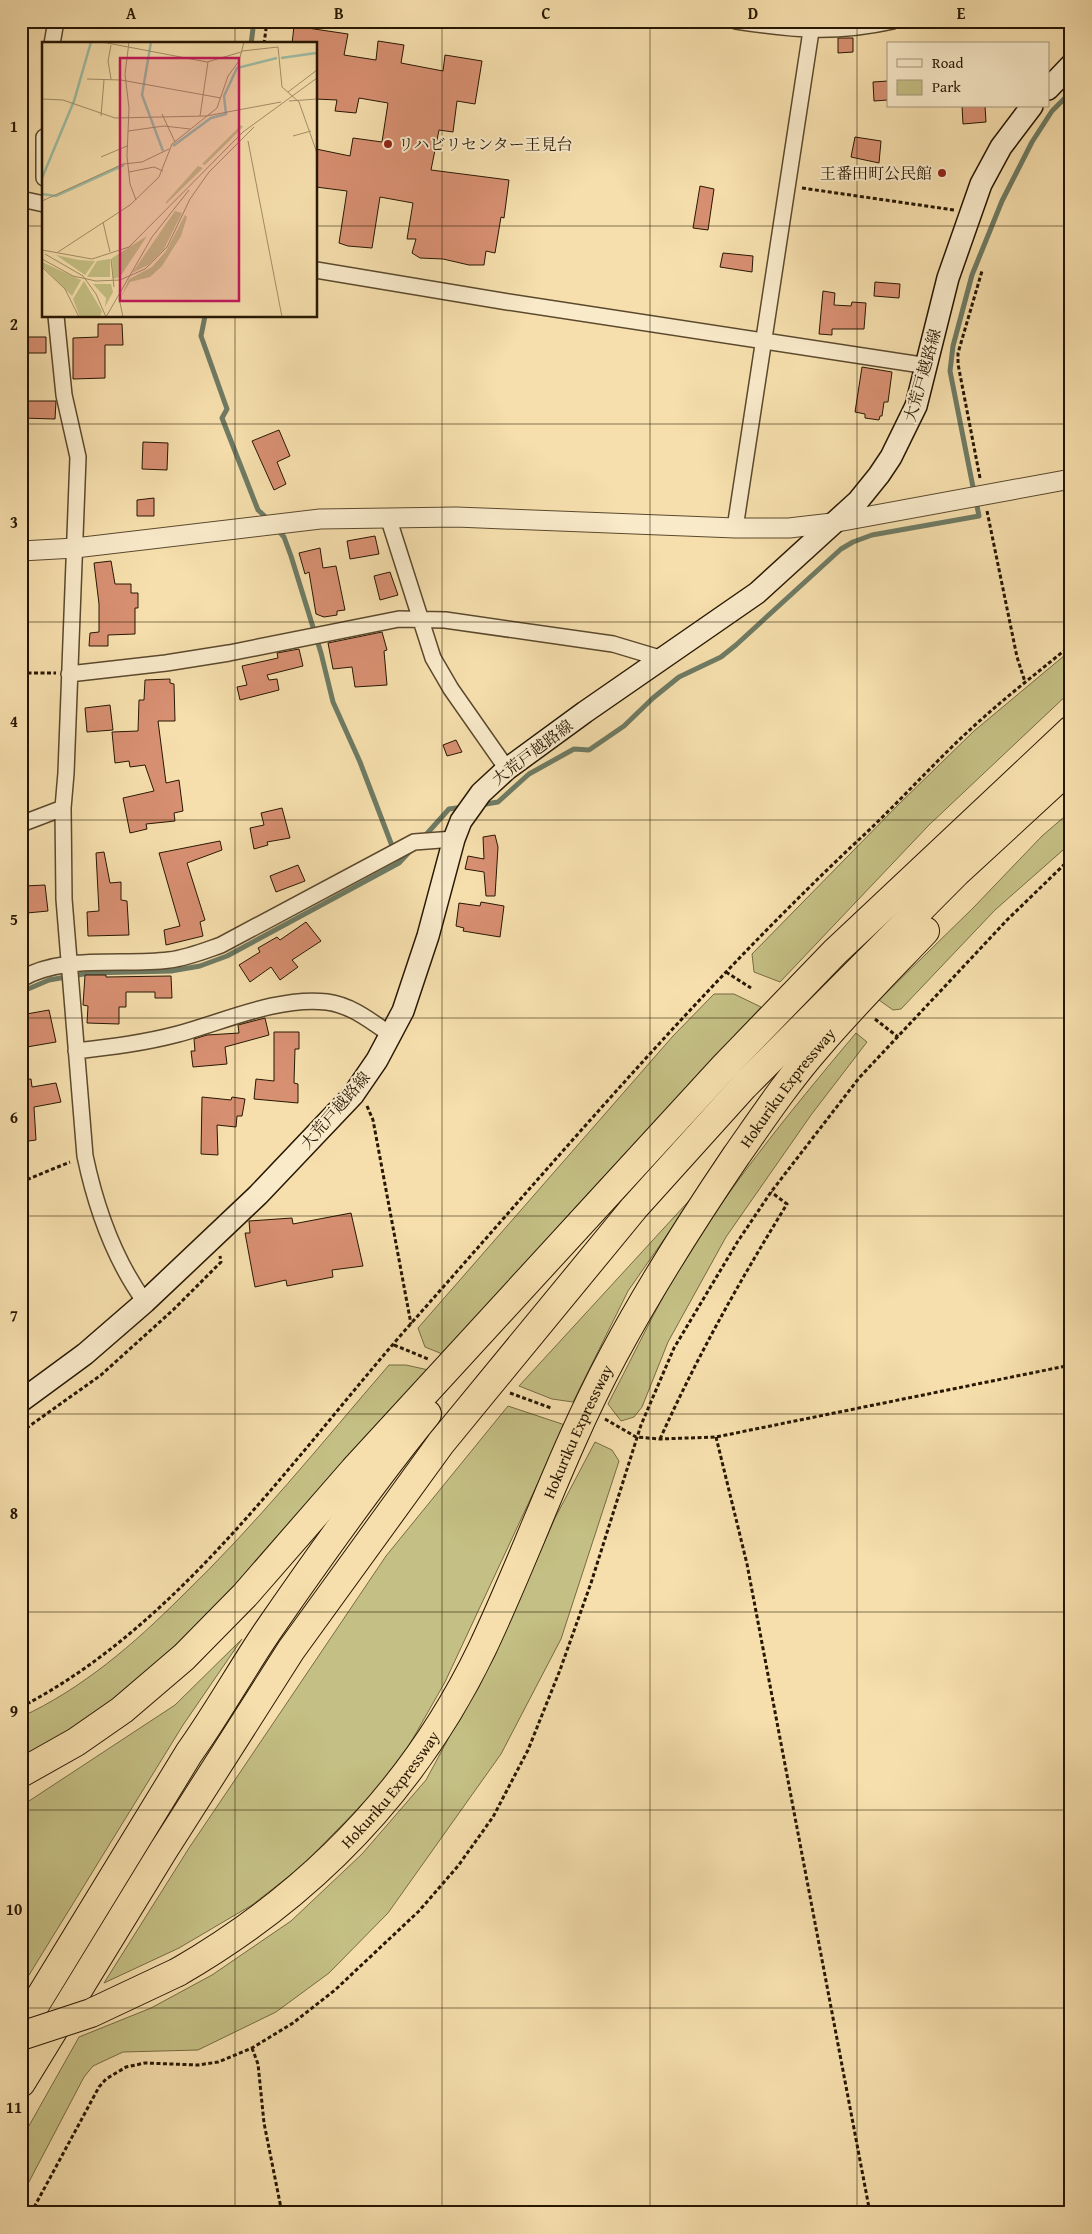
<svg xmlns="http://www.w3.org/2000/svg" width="1092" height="2234" viewBox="0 0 1092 2234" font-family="'Gentium Book Plus','Noto Serif JP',serif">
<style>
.green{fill:#c4bf84;stroke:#766b43}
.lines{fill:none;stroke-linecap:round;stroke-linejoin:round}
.stream{stroke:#6e7b64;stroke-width:5}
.building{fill:#d89072;stroke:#271702}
.minor-casing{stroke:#5b492d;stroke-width:18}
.tertiary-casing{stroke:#5b492d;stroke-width:21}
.secondary-casing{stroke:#271702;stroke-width:24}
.motorway-casing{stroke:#271702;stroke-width:30}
.path{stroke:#271702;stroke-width:3;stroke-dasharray:4 2.5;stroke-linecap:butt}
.minor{stroke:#f9eaca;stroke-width:15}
.tertiary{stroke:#f9eaca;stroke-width:19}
.secondary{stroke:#f9eaca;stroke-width:21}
.motorway{stroke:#f6dfad;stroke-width:28}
.motorway-bridge-casing{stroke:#271702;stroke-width:30;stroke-linecap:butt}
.motorway-bridge{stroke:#f6dfad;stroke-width:28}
.grid{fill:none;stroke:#271702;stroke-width:1;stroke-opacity:0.55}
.poi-dot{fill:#8f2418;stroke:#f9eaca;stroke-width:2}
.labels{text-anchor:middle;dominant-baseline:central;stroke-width:4;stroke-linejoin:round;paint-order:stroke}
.poi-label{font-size:16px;fill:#271702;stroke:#f9eaca;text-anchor:start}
.street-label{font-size:16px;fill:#271702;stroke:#f9eaca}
.inset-river{fill:none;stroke:#9dbda6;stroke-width:2.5}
.inset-road{fill:none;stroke:#a38f69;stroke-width:1}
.view{fill:#c2185b;fill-opacity:0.15;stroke:#c2185b;stroke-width:2.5}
.inset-edge{fill:none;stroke:#271702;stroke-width:2.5}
.neatline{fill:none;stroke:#271702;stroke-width:2}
.grid-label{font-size:16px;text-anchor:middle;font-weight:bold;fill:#271702}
</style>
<rect width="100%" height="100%" fill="#f6dfad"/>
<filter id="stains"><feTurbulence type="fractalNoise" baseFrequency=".004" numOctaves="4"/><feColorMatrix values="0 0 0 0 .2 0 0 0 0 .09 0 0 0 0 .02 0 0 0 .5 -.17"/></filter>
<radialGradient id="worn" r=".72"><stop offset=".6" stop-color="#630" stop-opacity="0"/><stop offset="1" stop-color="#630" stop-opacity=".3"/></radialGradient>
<path class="green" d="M1071,650V691L929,825L780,982L754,972L752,954L899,804L974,731Z
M1071,811V843L995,910L901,1009L893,1010L879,1000L974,907L1042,836Z
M714,994H734L761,1007L581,1201L445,1355L425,1347L418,1328L673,1036Z
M856,1033L867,1042L811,1115L726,1237L668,1342L642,1407L634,1417L621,1421L608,1404C629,1364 648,1324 669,1286C721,1195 789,1113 856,1033Z
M697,1192L628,1291L573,1402L552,1399L519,1386Z
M389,1365H406L433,1371L178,1651L117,1703L21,1761V1717C82,1689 134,1644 181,1597C256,1525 321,1444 389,1365Z
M508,1406L565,1425L445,1682L403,1756L372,1794L302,1866L252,1905L179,1948L104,1983L189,1848L386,1556Z
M595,1442L612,1450L619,1461L561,1639L501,1754L388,1913L329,1973L276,2012L198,2050L123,2052L93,2066L84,2077L21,2197V2140L79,2037L151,2008L212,1975L291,1921L362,1854L426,1780L500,1643L555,1518Z
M242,1639L183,1725L21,1988V1804L29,1801L175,1705Z"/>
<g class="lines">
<path class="stream" d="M251,44L254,21
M205,316L201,336L227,409L222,418L258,510L268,519
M974,492L950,371L953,346L972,275L1002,201L1032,142L1052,111L1071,92
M277,529L284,537L291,556L321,653L333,702L360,762L394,851
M480,805L498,802L529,774L574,749L589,750L624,726L653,698L679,677L721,657L736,645L841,549L853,542L872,535L979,516L976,501
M423,838L449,809L464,807
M21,992L49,980L89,973L171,971L200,966L227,956L399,863L412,849"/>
</g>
<path class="building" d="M294,26L348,34L344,55L376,60L378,41L404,45L401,63L443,71L445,55L482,61L475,104L457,101L453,132L439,130L431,170L509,180L504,218L501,217L495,253L486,251L484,265H469L443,259L420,258L412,253L416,239H407L413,203L380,197L372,248L348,246L339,243L347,191L316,187V149L350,156L353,138L382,142L388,103L359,98L356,113L335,111L337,100L316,99V44H292Z
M838,38H853V52L838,53Z
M888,81V100L874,101L873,82Z
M962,106H985L986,122L963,124Z
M855,137L881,141L879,163L851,157Z
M700,186L714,189L708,230L693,228Z
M723,253L753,256L752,272L720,267Z
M875,282L900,284L899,298L874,296Z
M823,291L835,293L834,305L851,306L852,302L866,303L864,329H832V335L819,334Z
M98,324H122L123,345H105V378L73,379V338L98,337Z
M21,337H46V353H21Z
M862,367L892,372L888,402H884L882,416H880L879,420L865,418V414L855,412Z
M21,401H56L55,419L21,418Z
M279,430L290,456L277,462L286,484L274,490L252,441Z
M143,442L168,443L167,470L142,469Z
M154,498V516H137V500Z
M375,536L379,554L350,559L347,541Z
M320,548L323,568L336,566L345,610L337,611V615L324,617L316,614L309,572L305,574L299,553Z
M111,561L115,584H131V593H138V608H135V634L108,635V646H89L90,633L99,632V604L94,563Z
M390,572L398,595L380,600L374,576Z
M382,632L387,650L384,651L387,685L355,687L352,667L333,669L328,643Z
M299,649L303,666L267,675L269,680L277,679L279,690L240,700L237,687L247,685L242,666L278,658L277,653Z
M170,679V683L174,684L175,721H158L166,783L179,780L183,811L174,813L175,821L146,824L147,829L130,833L123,798L154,791L145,765L130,767L129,761L115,763L112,732L138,731L139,700H144L145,680Z
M110,705L113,730L87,732L85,708Z
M456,740L462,752L447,756L443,745Z
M282,808L290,838L267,842L268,845L254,849L250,828L264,825L261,813Z
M495,835L498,847L495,896H486L484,872L465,869L468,856L484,859L483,837Z
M220,841L222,850L187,863L205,920L200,922L203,936L166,945L164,930L180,926L159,853Z
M104,852L110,883L121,882V900L127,901L129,935L88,936L87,912L99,911L96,853Z
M298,865L305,881L276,892L270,876Z
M45,885L48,911L27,913L25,886Z
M481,902L504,906L500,937L463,931L464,928L456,926L459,903L480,906Z
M306,922L321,941L292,960L298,967L280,980L271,967L250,982L239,965L260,952L258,948L277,937L280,940Z
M85,975H106V977L171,976L172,998H155V992H126V1007H119V1024L87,1023L88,1006L83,1005Z
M49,1010L56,1042L21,1048V1015Z
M265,1018L269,1035L225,1047L227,1064L193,1067L191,1051H195L194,1039L207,1035L239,1033L238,1025Z
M274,1032H299V1049H295L294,1083L298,1084V1103L254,1099L256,1079L274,1081Z
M31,1079L32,1087L56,1083L61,1102L34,1107L36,1140L21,1142V1080Z
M202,1097L231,1100L232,1097L245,1099L242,1116H237L236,1127L217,1125L218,1155L201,1154Z
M351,1213L363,1266L332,1270L333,1277L287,1286L286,1280L255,1287L245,1233H250L249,1221L292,1218L293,1224Z"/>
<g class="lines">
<defs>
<path id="minor" d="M736,21C794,30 835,34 893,21
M52,44L56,21
M44,137V178
M21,199L44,204
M316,270L508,302L928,366
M56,316L64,395L78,457L66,773L63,808L64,899L85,1156C96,1208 113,1258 145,1302
M388,517L433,658L451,689L507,769
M735,528L811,31
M69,674L166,663L229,653L399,619L445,620L613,644L663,659
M21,824L63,808
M21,979C63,954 123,966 169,960C187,958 204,951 221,945L414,842L454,839
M76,1051C111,1047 144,1043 178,1034C223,1022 279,996 327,1002C351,1005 371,1021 391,1035"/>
<path id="tertiary" d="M21,551L75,548L320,519L456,517L735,528H789L832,523L1071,479"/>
<path id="secondary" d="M1048,89L1071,65
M21,1401L85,1354L145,1302L258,1195L353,1095L377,1060L403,1011L428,936L454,839L461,821L481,793L507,769L585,712L757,593L858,501L879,475L891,457L916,406L948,278L981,184L1001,147L1032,106"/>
<g id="motorway">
<path d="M21,1773L76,1742L122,1710L184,1657L245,1595L354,1470L724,1067L835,952L1071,730"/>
<path id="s1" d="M178,1972C311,1895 415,1788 482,1649C528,1552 562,1451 613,1356C650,1287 692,1221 736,1156C762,1119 788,1080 818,1046C852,1006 889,969 925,931"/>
<path d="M21,2028L189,1753C217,1714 240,1672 267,1632C318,1558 370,1484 427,1414"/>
<path d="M21,2083L163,1851L291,1650L441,1443L634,1208L744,1086L956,873L1071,767"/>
</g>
</defs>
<use href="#minor" class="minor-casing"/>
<use href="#tertiary" class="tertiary-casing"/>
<use href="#secondary" class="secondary-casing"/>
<use href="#motorway" class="motorway-casing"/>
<path class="path" d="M264,44L267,21
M802,188L954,210
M980,478L958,364V353L982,271
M987,511L1017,657L1025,682
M21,673H56
M726,972L751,988
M875,1019L898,1037
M367,1106L373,1120L411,1324
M21,1182L70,1162
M394,1345L428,1359
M510,1393L551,1408
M605,1419L636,1437L660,1439L716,1437L1071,1365
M21,1432L101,1375L173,1310L221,1262L220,1256
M716,1437L747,1564L870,2213
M660,1439C698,1355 739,1282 787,1204L771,1192
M21,1707C182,1624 297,1452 415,1319C562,1153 704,984 866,833C906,795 942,754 984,717C1012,692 1042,669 1071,645
M252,2048L258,2064L264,2123L282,2213
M31,2213L99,2087L106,2079L126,2067L145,2063L198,2065L218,2062L252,2048L293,2023L335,1990L419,1911L458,1866L493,1817L528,1750L560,1670L591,1583L641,1425L674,1348L738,1241L771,1192L859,1078L1007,920L1071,858"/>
<use href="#minor" class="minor"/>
<use href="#tertiary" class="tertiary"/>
<use href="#secondary" class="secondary"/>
<use href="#motorway" class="motorway"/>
<defs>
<path id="motorway-bridge" d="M21,2036L91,2013L178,1972"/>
</defs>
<use href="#motorway-bridge" class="motorway-bridge-casing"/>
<use href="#motorway-bridge" class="motorway-bridge"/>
</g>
<path class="grid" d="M235,21V44M442,21V2213M650,21V2213M857,21V2213M21,226H44M316,226H1071M235,316V2213M21,424H1071M21,622H1071M21,820H1071M21,1018H1071M21,1216H1071M21,1414H1071M21,1612H1071M21,1810H1071M21,2008H1071"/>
<g class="poi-dot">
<circle cx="388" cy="144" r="5"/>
<circle cx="942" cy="173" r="5"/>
</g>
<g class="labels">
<g class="poi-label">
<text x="398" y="144">リハビリセンター王見台</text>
<text x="932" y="173" text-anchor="end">王番田町公民館</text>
</g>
<g class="street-label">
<text transform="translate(922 375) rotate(-74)">大荒戸越路線</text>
<text transform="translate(532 752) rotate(-37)">大荒戸越路線</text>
<text stroke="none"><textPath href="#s1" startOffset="1092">Hokuriku Expressway</textPath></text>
<text transform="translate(335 1110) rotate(-49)">大荒戸越路線</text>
<text stroke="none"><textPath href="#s1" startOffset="688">Hokuriku Expressway</textPath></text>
<text stroke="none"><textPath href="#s1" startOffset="282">Hokuriku Expressway</textPath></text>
</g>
</g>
<g transform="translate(42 42)">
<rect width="275" height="275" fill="#f6dfad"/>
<path d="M199,83L201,85L163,123L160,122ZM156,124L161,126L124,162V160ZM133,169L140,171L122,207L106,223L90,231ZM143,173L145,175L139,194L120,224L108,235L88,240L79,255L87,237L110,225L124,209ZM105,194L78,235L71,237L70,216ZM14,213L37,218L53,219L43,233ZM68,217V235H45L55,219ZM0,220L39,238L30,254L0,224ZM42,239L60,269L58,275H38L31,257ZM51,242H69L71,250L63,265L64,256Z" fill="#c4bf84"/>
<path class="inset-river" d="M109,0L100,53L121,109M239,16L274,11M131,104L169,76L184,72L182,54L195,26L235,16M0,136L32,59L49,0M0,152L14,154L82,123"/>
<path class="inset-road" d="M60,0L165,20L199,10M87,0L83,32L87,66L85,114L88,142L94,158M200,9L236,5L240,45L257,60L275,111M45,37L79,38L179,56M69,37L66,19L69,3M246,50L275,28M0,57L21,58L73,76L164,74L239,60M247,59L275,57M120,72L133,100M59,74L62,38M158,74L166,20M86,89L122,84L148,87M251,94L269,89M206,99L240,275M59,115L85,104M87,130L112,125L121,129M0,159L81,122L100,120L127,107M61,180L68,210M0,208L50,217L87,205L201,90L275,36M16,210L88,163L117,135L130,102L175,66L186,34L197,19L202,0M3,212L41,234L54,252L64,275M0,217L31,234L54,239L78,238L103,227L125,205L148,157L167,130L212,85M69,217L72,245M0,225L23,247L37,275M77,256L81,275M64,275L110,195L147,148"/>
<path class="view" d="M78,16H197V259H78Z"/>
<rect width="275" height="275" class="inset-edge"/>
</g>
<rect width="1092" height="2234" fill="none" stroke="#f6dfad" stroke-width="55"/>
<rect x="887" y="42" width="162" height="65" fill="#f9eaca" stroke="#a5967a"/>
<rect x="897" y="59" width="25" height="8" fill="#f9eaca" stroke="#a5967a"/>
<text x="932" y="68" font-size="15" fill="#271702">Road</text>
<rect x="897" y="80" width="25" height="15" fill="#c4bf84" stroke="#a5967a"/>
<text x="932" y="92" font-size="15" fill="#271702">Park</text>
<rect x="28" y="28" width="1036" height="2178" class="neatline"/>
<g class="grid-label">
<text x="131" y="19">A</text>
<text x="339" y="19">B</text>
<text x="546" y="19">C</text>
<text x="753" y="19">D</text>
<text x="961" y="19">E</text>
<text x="14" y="132">1</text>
<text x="14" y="330">2</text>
<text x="14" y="528">3</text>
<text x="14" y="727">4</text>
<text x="14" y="925">5</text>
<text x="14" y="1123">6</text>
<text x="14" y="1321">7</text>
<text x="14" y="1519">8</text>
<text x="14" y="1717">9</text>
<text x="14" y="1915">10</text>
<text x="14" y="2113">11</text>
</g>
<rect width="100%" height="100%" filter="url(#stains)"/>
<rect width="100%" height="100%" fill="url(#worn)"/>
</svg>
